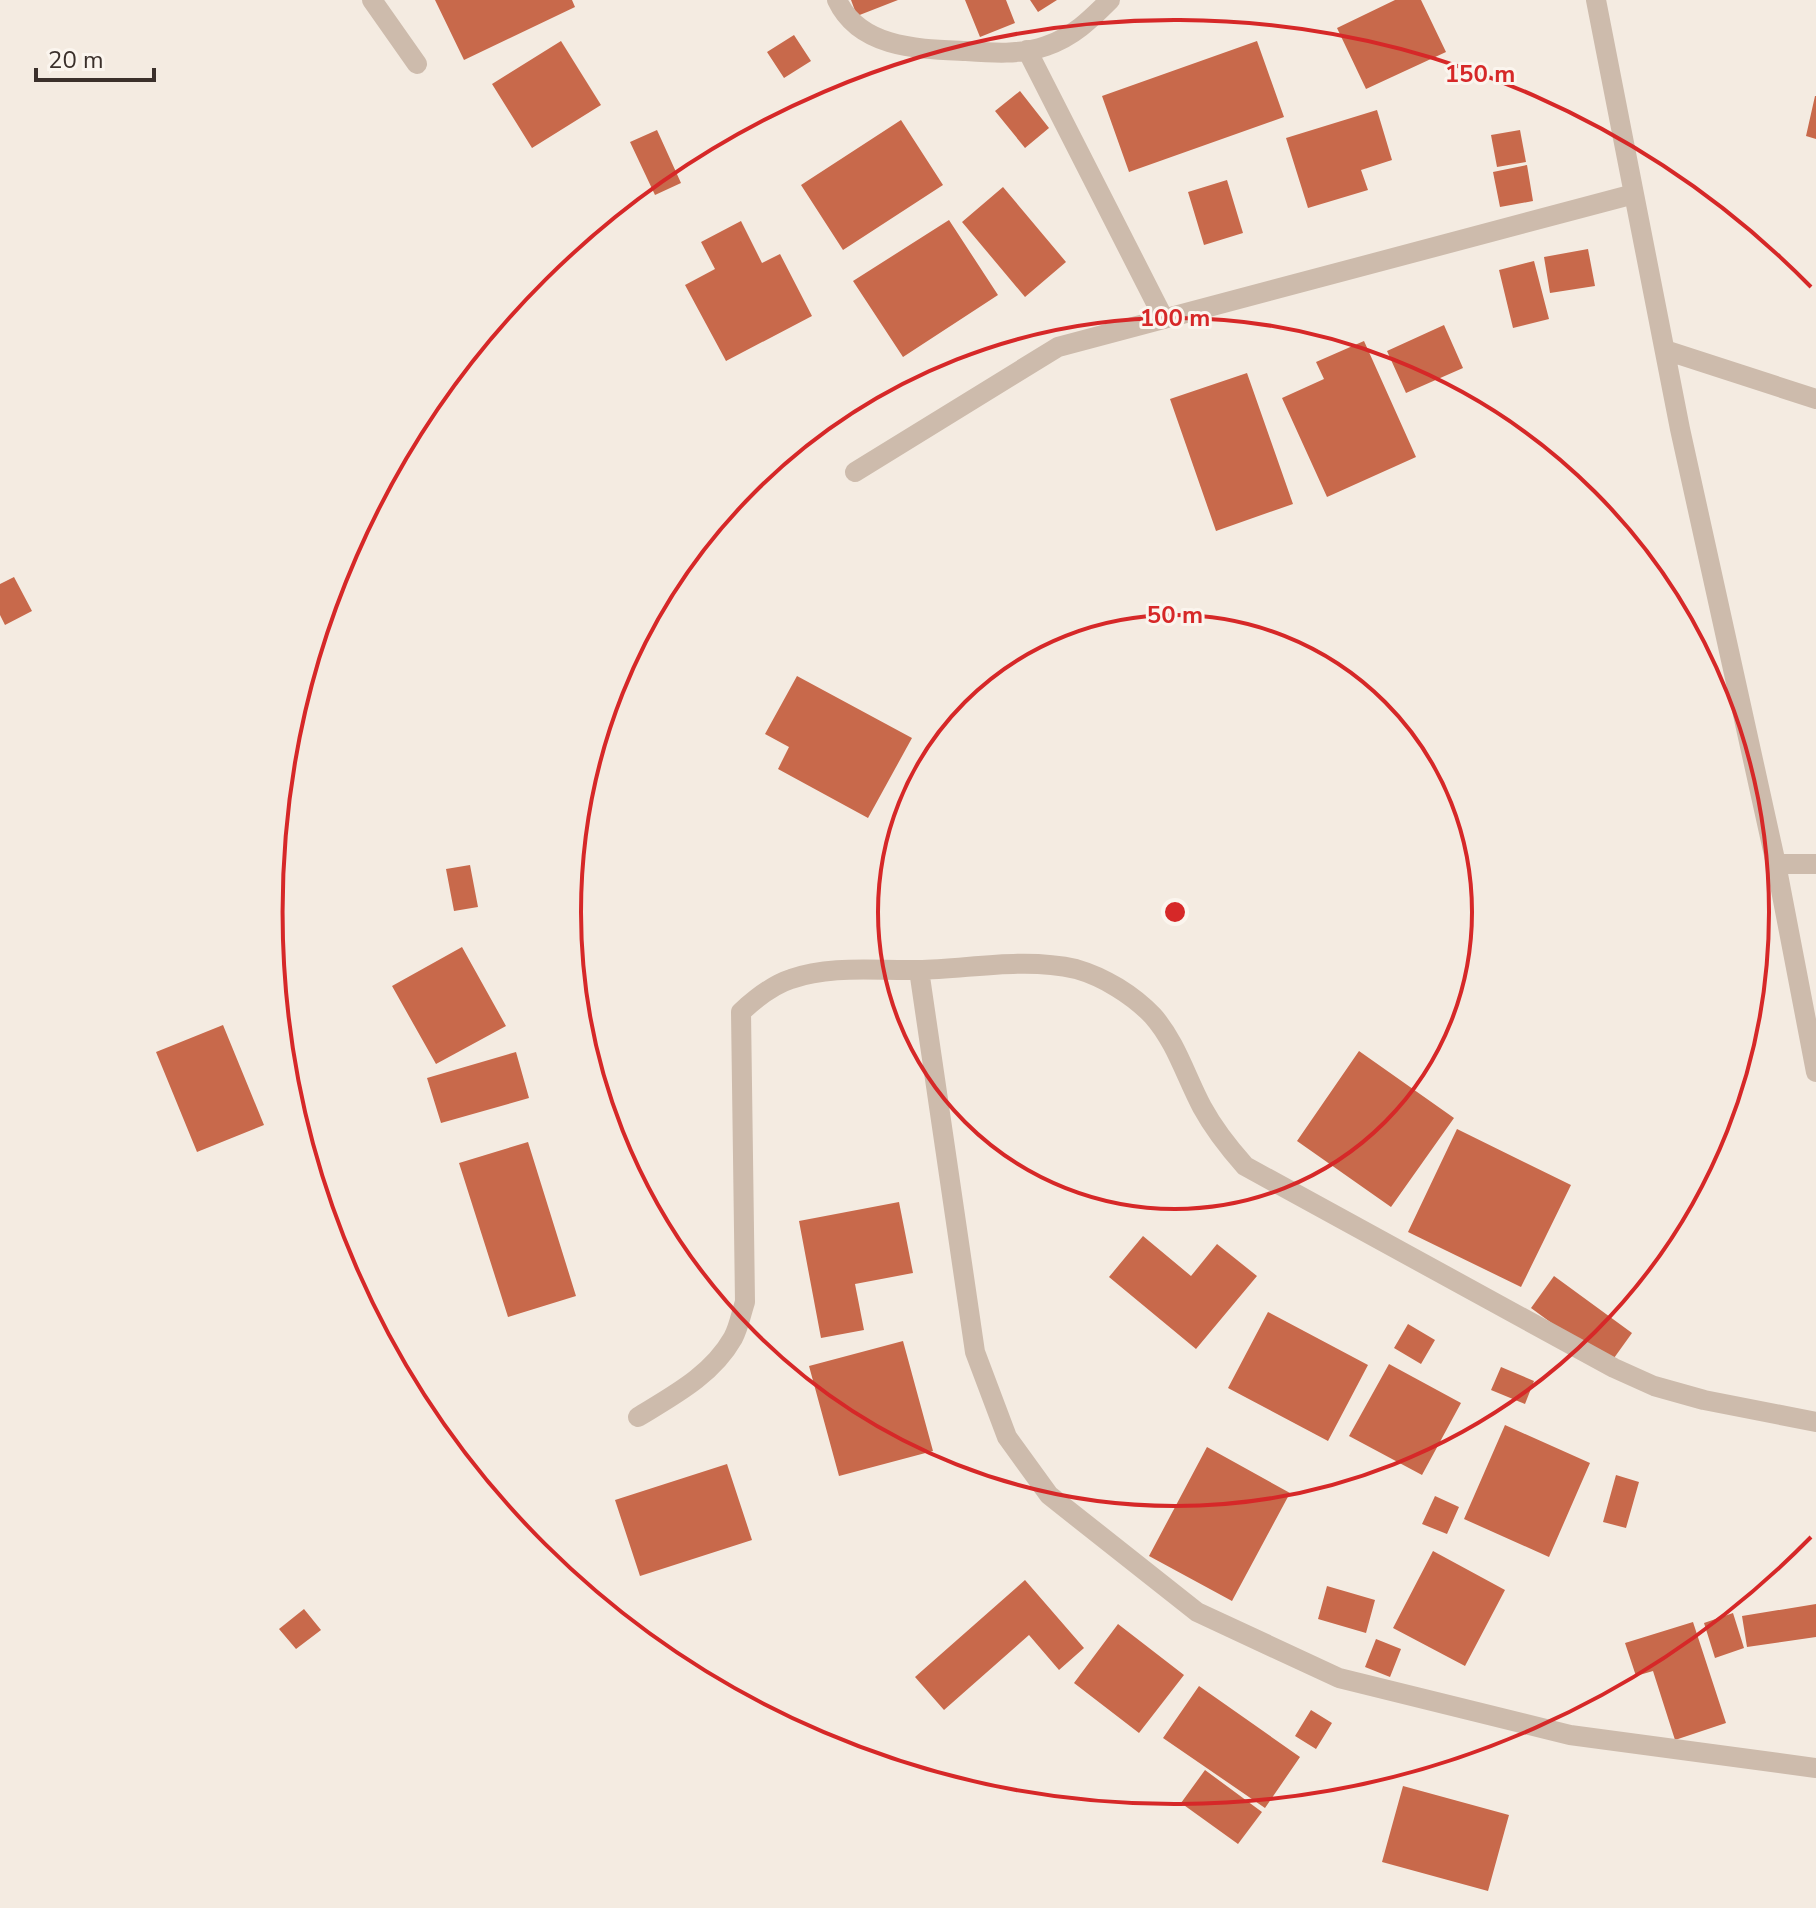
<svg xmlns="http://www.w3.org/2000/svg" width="1816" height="1908" viewBox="0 0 1816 1908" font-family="'Nunito Sans',sans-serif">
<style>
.building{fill:#c8694b}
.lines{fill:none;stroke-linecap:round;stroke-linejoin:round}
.minor{stroke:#cdbbac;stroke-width:20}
.ring{fill:none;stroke:#d62828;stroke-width:4}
.centre{fill:#d62828;stroke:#fbf5ee;stroke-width:4}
.ring-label{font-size:24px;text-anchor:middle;font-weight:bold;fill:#d62828;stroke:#fbf5ee;stroke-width:6;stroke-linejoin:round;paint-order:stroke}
</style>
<rect width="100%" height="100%" fill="#f4ebe1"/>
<path class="building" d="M435,0H572L575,7L464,60Z
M851,0H898L857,16Z
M965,0H1006L1015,23L980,37Z
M1030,0H1057L1038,12Z
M1395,0H1421L1446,52L1366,89L1337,28Z
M794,35L811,61L784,78L767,52Z
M561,41L601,105L532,148L492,84Z
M1257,41L1284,117L1129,172L1102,96Z
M1020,91L1049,128L1025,148L995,111Z
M1815,96H1816V139L1806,136Z
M1377,110L1392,160L1361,170L1368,190L1308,208L1286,138Z
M901,120L943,185L843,250L801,185Z
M657,130L681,183L655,195L630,142Z
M1520,130L1526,162L1497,167L1491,135Z
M1527,165L1533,201L1500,207L1493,172Z
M1227,180L1243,233L1204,245L1188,192Z
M1003,187L1066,262L1025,297L962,222Z
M949,220L998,295L903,357L853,281Z
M741,221L762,263L780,254L812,316L726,361L685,285L715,269L701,242Z
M1588,249L1595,286L1550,293L1544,257Z
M1534,261L1549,319L1513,328L1499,270Z
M1444,325L1463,368L1406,393L1387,351Z
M1364,341L1416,457L1327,497L1282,398L1324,379L1316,362Z
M1247,373L1293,504L1216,531L1170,399Z
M14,577L32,611L5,625L0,615V584Z
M797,676L912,738L868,818L778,769L789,747L765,734Z
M470,865L478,907L454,911L446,869Z
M462,947L506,1026L436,1064L392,986Z
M223,1025L264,1125L197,1152L156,1052Z
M1359,1051L1454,1118L1391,1207L1297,1141Z
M516,1052L529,1098L441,1123L427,1078Z
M1457,1129L1571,1185L1521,1287L1408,1232Z
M528,1142L576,1296L508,1317L459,1163Z
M899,1202L913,1273L855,1284L864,1330L821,1338L799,1221Z
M1143,1236L1191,1276L1217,1244L1257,1276L1196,1349L1109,1277Z
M1554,1276L1632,1333L1609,1365L1531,1308Z
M1268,1312L1368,1365L1328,1441L1228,1388Z
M1408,1324L1435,1340L1421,1364L1394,1348Z
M903,1341L933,1451L839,1476L809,1366Z
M1389,1364L1461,1403L1422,1475L1349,1436Z
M1501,1367L1534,1381L1525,1404L1491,1390Z
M1505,1425L1590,1463L1549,1557L1464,1519Z
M1207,1447L1290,1493L1232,1601L1149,1556Z
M727,1464L752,1540L640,1576L615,1500Z
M1616,1475L1639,1482L1626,1528L1603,1522Z
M1435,1496L1459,1507L1447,1534L1422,1524Z
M1433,1551L1505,1590L1465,1666L1393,1628Z
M1025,1580L1084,1648L1059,1670L1029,1635L944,1710L915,1677Z
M1327,1586L1375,1600L1366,1633L1318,1619Z
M1816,1604V1637L1747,1647L1742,1616Z
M304,1609L321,1630L296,1649L279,1629Z
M1733,1613L1744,1648L1715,1658L1704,1623Z
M1693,1622L1726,1723L1675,1740L1653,1671L1636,1676L1625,1643Z
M1118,1624L1184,1675L1139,1733L1074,1683Z
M1376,1639L1401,1649L1390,1677L1365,1667Z
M1199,1686L1300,1757L1265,1808L1163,1738Z
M1311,1710L1332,1723L1316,1749L1295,1736Z
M1205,1770L1262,1812L1238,1844L1181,1803Z
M1403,1786L1509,1815L1488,1891L1382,1862Z"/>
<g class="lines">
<path class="minor" d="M372,0L417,64
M837,0C860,49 920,49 966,51C993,53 1020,55 1046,46C1073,37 1090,20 1110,0
M1596,0L1680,429L1776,864L1816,1072
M1027,50L1164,319
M1665,350L1816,399
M855,472L1058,347L1634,194
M1776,864H1816
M919,970L975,1352L1007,1437L1049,1495L1197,1612L1339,1678L1570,1735L1816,1768
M638,1417C674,1395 712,1375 733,1338C739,1327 741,1314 745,1302L741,1012C755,999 772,985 791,979C831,965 876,971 918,970C970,969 1024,957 1076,969C1104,977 1133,995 1153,1016C1176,1042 1186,1077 1202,1107C1214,1129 1229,1148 1245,1166L1614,1368L1654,1386L1704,1400L1816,1422"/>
</g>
<g class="ring">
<circle cx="1175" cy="912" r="297"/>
<circle cx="1175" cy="912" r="594"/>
<path d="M1811 1537A892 892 0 1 1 1811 287"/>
</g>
<circle cx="1175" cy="912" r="12" class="centre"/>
<g class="ring-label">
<text x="1480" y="82">150 m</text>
<text x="1175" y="326">100 m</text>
<text x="1175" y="623">50 m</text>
</g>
<path d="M36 68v12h118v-12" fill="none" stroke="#3b302b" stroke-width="4"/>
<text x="48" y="68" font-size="24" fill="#3b302b" stroke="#fbf5ee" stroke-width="6" paint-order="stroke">20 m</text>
</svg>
